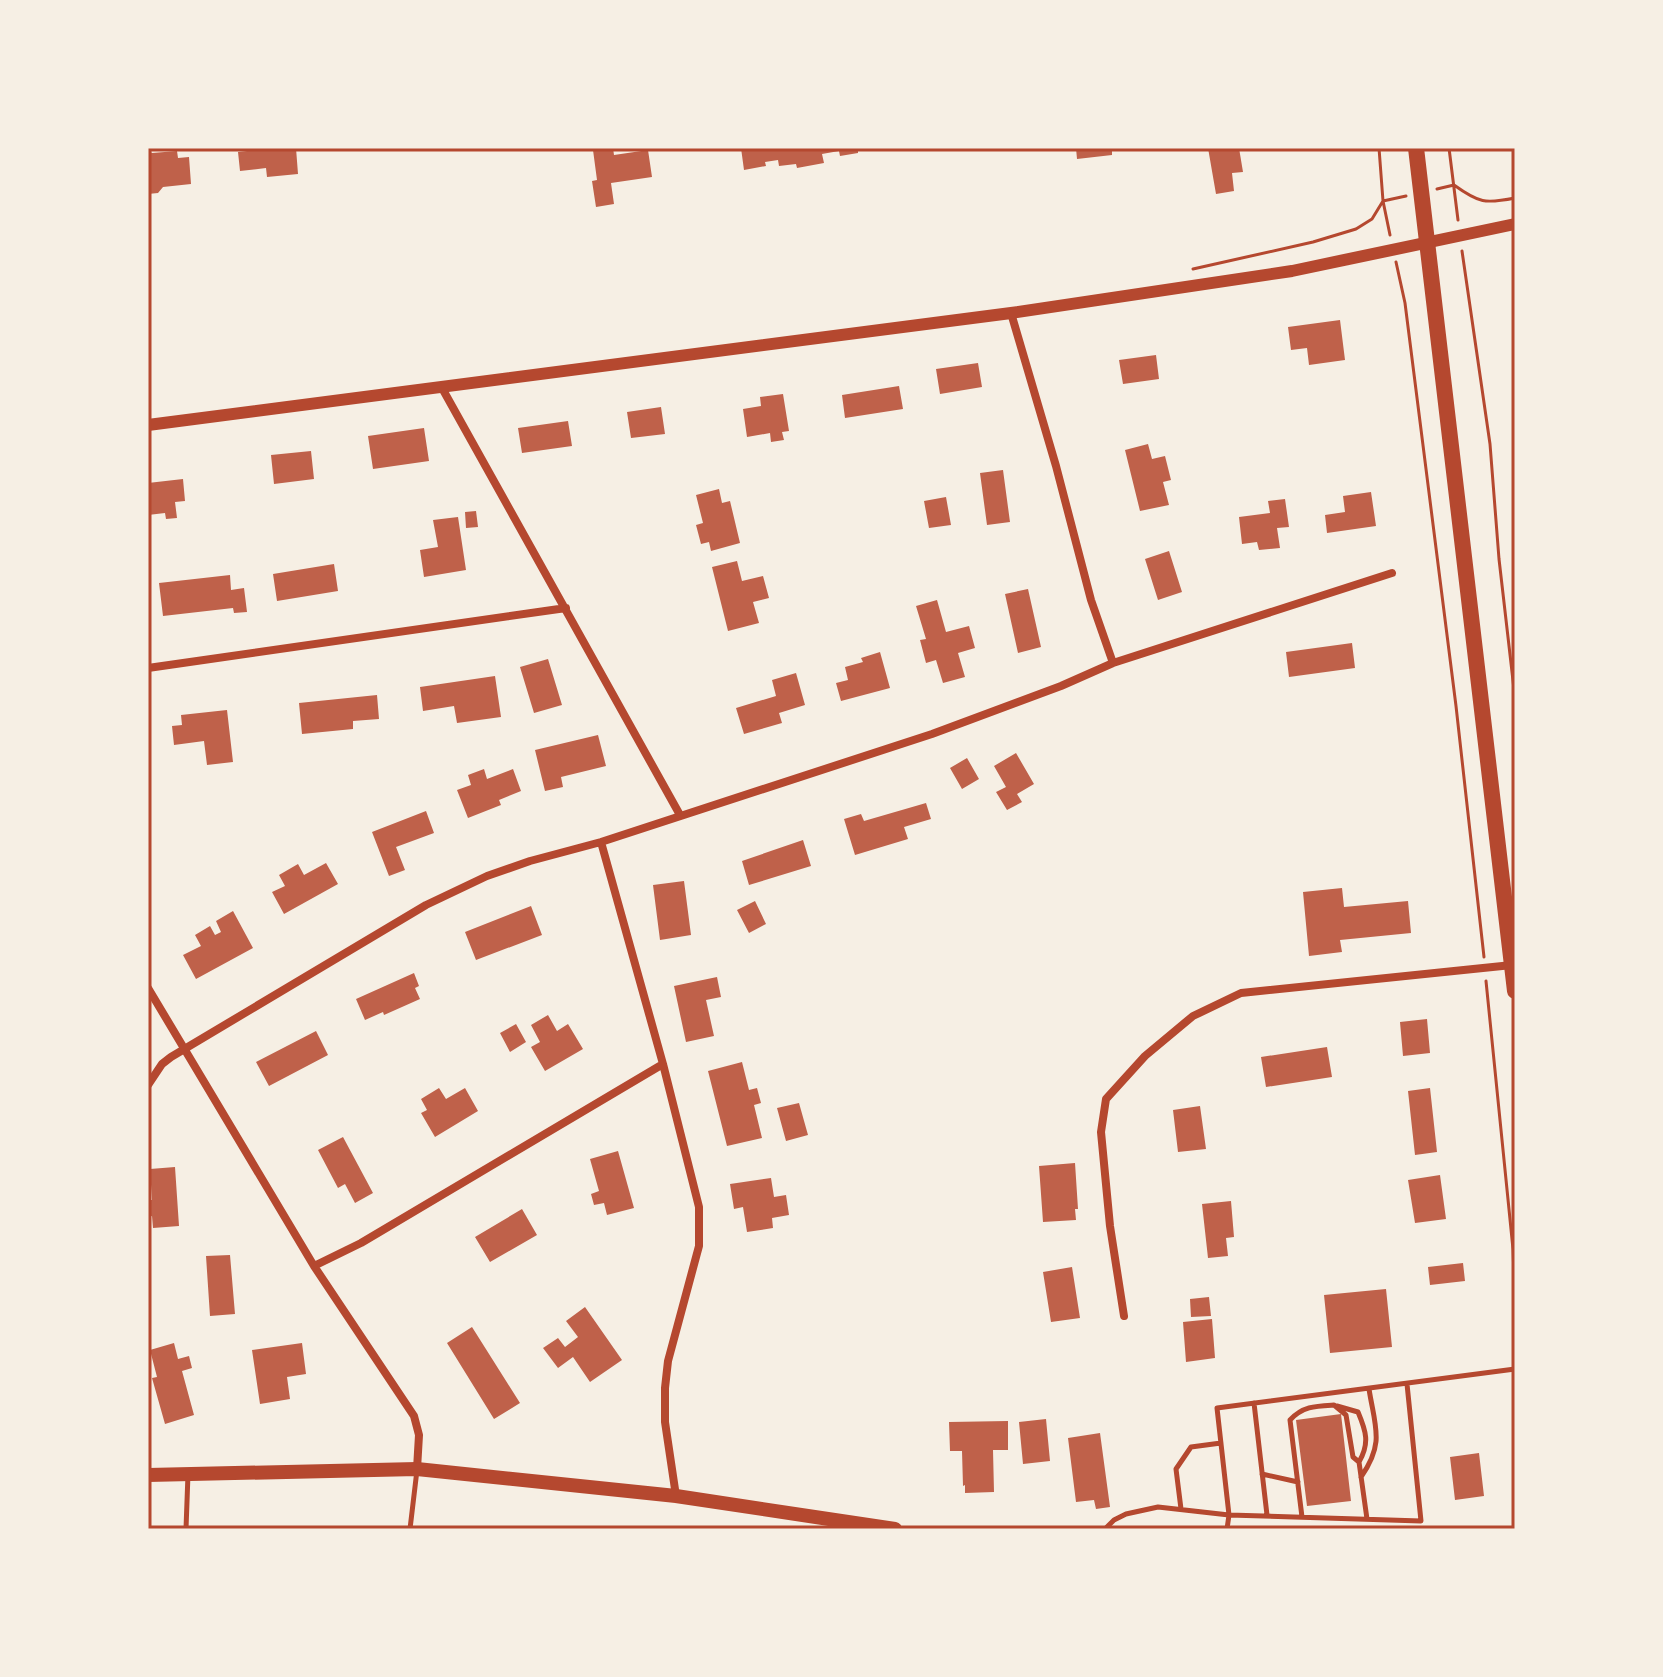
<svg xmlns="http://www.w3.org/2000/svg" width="1663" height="1677" viewBox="0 0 1663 1677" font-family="Figtree,sans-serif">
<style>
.building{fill:#bf614a}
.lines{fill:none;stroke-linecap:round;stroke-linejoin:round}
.path{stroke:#b5482f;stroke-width:3}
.service{stroke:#b5482f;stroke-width:5}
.minor{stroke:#b5482f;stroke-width:8}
.tertiary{stroke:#b5482f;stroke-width:12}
.primary{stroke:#b5482f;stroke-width:14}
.trunk{stroke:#b5482f;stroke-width:16}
.neatline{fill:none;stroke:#b5482f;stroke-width:3}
</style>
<rect width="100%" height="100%" fill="#f6efe4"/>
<path class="building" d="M273,148H296L298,174L267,177L266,168L240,171L238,152Z
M613,148L614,155L648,150L652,177L611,183L614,204L596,207L592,181L597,180L593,150Z
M741,148H858V153L840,156L839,151L822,154L824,163L797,168L796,164L779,166L778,160L765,162L766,166L744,170Z
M1076,148H1112V155L1077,159Z
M1208,148H1239L1243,172L1232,173L1234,191L1216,194Z
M148,150L152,153L177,151L178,158L189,157L191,184L163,187L158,193L148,194Z
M1340,320L1345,360L1309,365L1307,348L1291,350L1288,327Z
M1156,355L1159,379L1123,384L1119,360Z
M978,363L982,387L940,394L936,369Z
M899,386L903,409L845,418L842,395Z
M783,394L789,431L782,432L784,440L771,442L770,433L747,437L743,409L761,406L760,397Z
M661,407L665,434L631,438L627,412Z
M568,421L572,446L522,453L518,428Z
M424,428L429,461L373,469L368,436Z
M1148,444L1152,459L1165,456L1171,480L1163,482L1169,505L1140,511L1125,450Z
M311,451L314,479L274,484L271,455Z
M1003,470L1010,522L987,525L980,473Z
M183,479L185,501L175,502L177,518L166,519L165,513L148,515V483Z
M719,489L722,503L730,501L740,543L711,551L709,542L701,544L696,525L703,523L696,495Z
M1371,492L1376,526L1327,533L1325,515L1345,512L1343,496Z
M946,497L951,525L929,528L924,501Z
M1285,499L1289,527L1277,528L1280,548L1259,550L1257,542L1242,544L1239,517L1270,513L1268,501Z
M476,511L478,527L466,528L465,512Z
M458,517L466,570L424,577L420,550L438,547L433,520Z
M1169,551L1182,592L1158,600L1145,559Z
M737,561L742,581L763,576L769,598L753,602L759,623L728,631L712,567Z
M334,564L338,591L277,601L273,574Z
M230,575L231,590L244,588L247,612L234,613L233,608L163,616L159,583Z
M1028,589L1041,647L1018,653L1005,594Z
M937,600L946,632L969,626L975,648L958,653L965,677L943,683L936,660L926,663L920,640L926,639L916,606Z
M1352,643L1355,668L1289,677L1286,652Z
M880,652L890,688L841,701L836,683L848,680L845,667L863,662L861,658Z
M548,659L562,705L534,713L520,667Z
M796,673L805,705L779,713L782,723L744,734L736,708L776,696L772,680Z
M495,676L501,717L457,723L454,706L423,711L420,687Z
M377,695L379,719L353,721V729L302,734L299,703Z
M227,710L233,762L207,765L204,741L174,745L172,726L182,725L181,715Z
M598,735L606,766L561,777L563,787L545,791L535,750Z
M1016,753L1034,784L1017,794L1022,802L1007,810L996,792L1006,787L994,766Z
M967,758L979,779L962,789L950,768Z
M484,769L487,779L513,769L521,791L499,800L501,805L468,818L457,790L471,785L468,775Z
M926,803L931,819L904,827L908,839L855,855L844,819L861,814L864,821Z
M426,811L434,833L396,847L405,870L389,876L372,832Z
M803,840L811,866L749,885L742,861Z
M326,863L338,884L284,914L272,892L285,886L279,875L298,864L304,875Z
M684,881L691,935L660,940L653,885Z
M1342,888L1344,907L1408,901L1411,933L1340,940L1342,952L1309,956L1303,892Z
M755,901L766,924L749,933L737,910Z
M531,906L542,935L476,960L465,932Z
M233,911L253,948L196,979L183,955L201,946L195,935L210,926L215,935L221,932L216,921Z
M414,973L419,986L415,988L420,999L384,1015L383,1012L365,1020L356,999Z
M717,977L721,997L706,1000L714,1036L686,1042L674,986Z
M548,1015L557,1031L568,1024L583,1049L545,1071L531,1047L540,1042L531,1025Z
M1427,1019L1430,1053L1403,1056L1400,1022Z
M516,1024L526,1042L510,1052L500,1033Z
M316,1031L328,1055L269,1086L256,1062Z
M1327,1047L1332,1077L1266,1087L1261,1057Z
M742,1062L749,1090L757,1088L761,1103L754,1105L762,1138L727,1146L708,1071Z
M439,1088L446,1099L465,1088L478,1111L435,1137L421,1113L427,1110L421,1099Z
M1430,1088L1437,1152L1415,1155L1408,1091Z
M799,1103L808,1135L786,1141L777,1108Z
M1200,1106L1206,1149L1178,1152L1173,1110Z
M343,1137L373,1193L355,1203L345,1184L338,1188L318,1150Z
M618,1151L634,1208L607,1215L604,1203L594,1205L591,1194L599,1191L590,1159Z
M1075,1163L1078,1209H1075L1076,1220L1043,1222L1039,1166Z
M175,1167L179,1226L153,1228L152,1216L148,1217V1200H152L150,1169Z
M1440,1175L1446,1219L1415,1223L1408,1180Z
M771,1178L774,1197L786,1195L789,1215L772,1218L773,1228L747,1232L743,1207L734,1209L730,1184Z
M1231,1201L1234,1237L1226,1238L1228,1256L1208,1258L1202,1204Z
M522,1209L537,1235L490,1262L475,1237Z
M230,1255L235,1314L210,1316L206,1256Z
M1463,1263L1465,1281L1430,1285L1428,1267Z
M1072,1267L1080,1318L1051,1322L1043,1272Z
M1386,1289L1392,1347L1330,1353L1324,1295Z
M1209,1297L1211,1316L1191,1317L1190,1299Z
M585,1307L622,1360L590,1382L573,1357L558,1368L543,1348L558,1338L565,1347L578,1337L566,1321Z
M1212,1319L1215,1358L1186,1362L1183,1322Z
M472,1327L520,1403L494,1419L447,1343Z
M174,1343L178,1359L189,1356L192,1368L182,1371L194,1415L165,1424L152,1378L157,1377L150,1350Z
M302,1343L306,1374L287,1377L290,1399L260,1404L252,1350Z
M1341,1414L1351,1501L1307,1506L1296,1420Z
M1046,1419L1050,1461L1023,1464L1019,1422Z
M1008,1421V1450H993L994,1492L965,1493V1485L963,1486L962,1451H950L949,1422Z
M1100,1433L1110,1507L1096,1509L1094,1500L1076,1502L1068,1438Z
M1479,1453L1484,1496L1455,1500L1450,1457Z"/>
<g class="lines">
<path class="path" d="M1379,148L1383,201L1390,235
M1449,148L1458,220
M1437,189L1454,185C1479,203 1485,204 1515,198
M1462,251L1490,444L1499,559L1515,698
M1396,262L1405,303L1456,706L1484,957
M1193,269L1313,242L1356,229L1372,219L1383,201L1406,196
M1486,981L1513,1249L1515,1303"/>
<path class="service" d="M1254,1403L1267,1515
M1337,1406L1358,1412C1366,1431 1370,1443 1359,1462
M1262,1474L1298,1482
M1361,1477C1385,1443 1375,1427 1369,1389
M1181,1509L1176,1469L1191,1447L1221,1443
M1302,1517L1290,1420C1303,1406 1316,1406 1334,1405L1346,1415L1353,1457L1359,1462L1367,1519
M186,1529L188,1474
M410,1529L417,1470
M1105,1529L1114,1520L1126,1514L1158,1507L1229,1515L1421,1521L1407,1384
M1227,1529L1229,1515L1217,1408L1515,1369"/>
<path class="minor" d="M1011,313L1056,466L1091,600L1113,663
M442,388L680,815
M148,668L566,608
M601,842L663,1064L699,1207V1246L668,1361L665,1388V1422L676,1496
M148,988L314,1266L414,1416L419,1435L417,1469
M148,1085L162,1064L171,1057L426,905L487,876L530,861L601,842L932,734L1061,686L1113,663L1392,573
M314,1266L361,1243L663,1064
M1124,1316L1110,1226L1101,1132L1106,1099L1145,1056L1193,1016L1241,993L1512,965"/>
<path class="tertiary" d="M148,425L1011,313L1292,271L1515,224"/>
<path class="primary" d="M148,1475L417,1469L676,1496L895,1529"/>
<path class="trunk" d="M1416,148L1515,991"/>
</g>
<rect width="1663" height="1677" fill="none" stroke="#f6efe4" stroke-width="300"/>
<rect x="150" y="150" width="1363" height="1377" class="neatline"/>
</svg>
